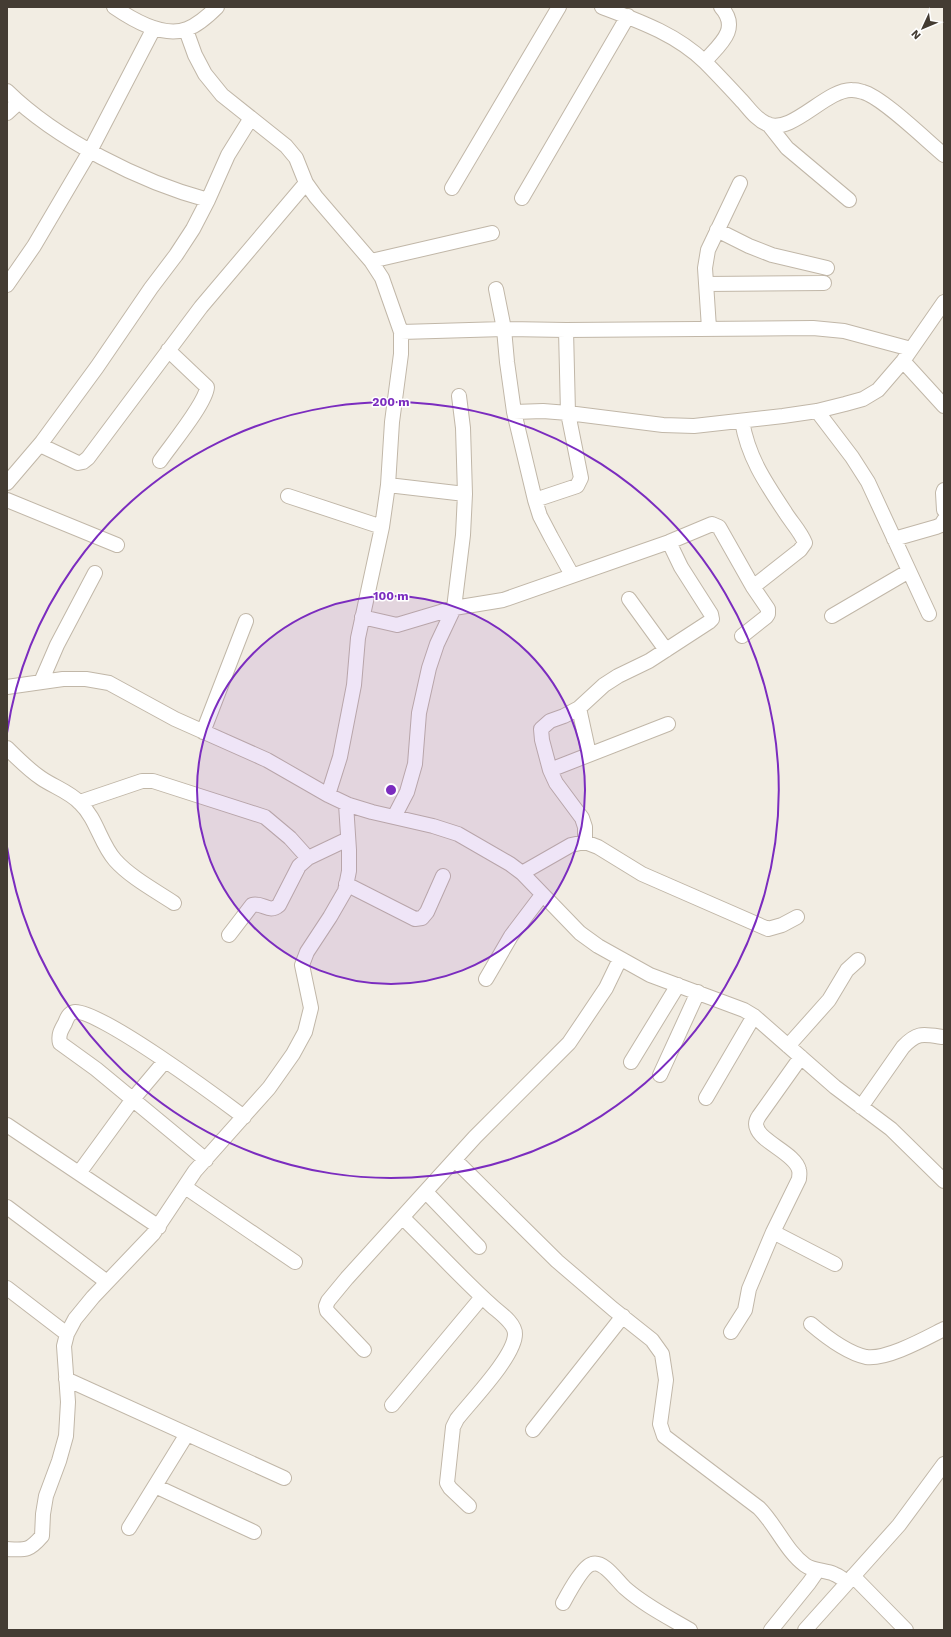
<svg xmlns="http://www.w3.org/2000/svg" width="951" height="1637" viewBox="0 0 951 1637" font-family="'Work Sans',sans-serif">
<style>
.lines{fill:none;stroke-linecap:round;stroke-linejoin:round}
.minor-casing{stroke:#c1b7a8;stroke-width:16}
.minor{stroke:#fff;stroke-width:14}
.ring{fill:none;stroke:#7b2cbf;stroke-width:2}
.centre{fill:#7b2cbf;stroke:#fff;stroke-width:2}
.ring-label{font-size:12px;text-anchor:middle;font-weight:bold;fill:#7b2cbf;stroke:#fff;stroke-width:3;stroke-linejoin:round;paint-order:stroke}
</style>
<rect width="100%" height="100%" fill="#f2ede3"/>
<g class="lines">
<defs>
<path id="minor" d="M114,7C133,20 163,38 187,29C198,25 209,15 217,7
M602,7C639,21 676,34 705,62C718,75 730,88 743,102C750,110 757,120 767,124C792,135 826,89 852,90C855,90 860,91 863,92C882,97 927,141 944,155
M186,30L195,55L205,74L222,95L286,146L296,158L306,183L316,197L371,261L382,278L401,332V354L392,422L388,485L382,527L358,638L354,685L340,757L328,795
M705,61C719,45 741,29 721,7
M7,91C57,140 141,182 208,200
M7,113L19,102
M768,124L787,148L849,200
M452,188L559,7
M522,198L628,16
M717,230L749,246L772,255L827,268
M371,261L492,233
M706,284L824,283
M7,285L34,246L90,151L154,28
M496,289L504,329L507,362L514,412L535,500L540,516L551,537L572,575
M709,328L705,268L708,250L740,183
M401,332L504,329L566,330L813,328L844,331L911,349
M903,361L944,406
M817,411L852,457L868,482L929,614
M514,412L543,411L568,413L663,425L694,426L783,416L817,411L845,404L863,399L878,390L903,361L944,302
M742,421C748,457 765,482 785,512C791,522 801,532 805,543L800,550L753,587
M40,445L78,463L83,462L88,458L201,307L306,183
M160,461C171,445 206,403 207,387L168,350
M7,483L42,442L97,367L151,288L176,255L193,229L208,200L228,155L251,118
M388,485L465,494
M944,490L943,493L944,510
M288,496L382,527
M7,500L117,545
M535,500L577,486L581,478L568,413L566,330
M894,539L936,527L941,525L944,520
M629,599L666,650
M832,616L909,571
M362,617L397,625L454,608L503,600L669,542L712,524L719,527L753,587L768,609V614L766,617L742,636
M41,682L57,645L95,573
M7,687L63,679H86L109,683L175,719L267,760L328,795L349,805L372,812L433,826L458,834L510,864L522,873L580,933L598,946L650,975L744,1010L754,1016L835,1087L891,1129L944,1181
M579,708L589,754
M203,732L246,621
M7,748C18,759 29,770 41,778C54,787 70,792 80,803C97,819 100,843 115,860C130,877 156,891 174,903
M550,770L668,724
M80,802L142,781H153L265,817L290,838L308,858
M394,817L407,792L415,764L419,713L429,668L437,644L454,608L463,535L465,494L463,428L459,396
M585,842V827L582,818L556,783L550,770L542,740L541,729L550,721L564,716L579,708L604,685L618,676L649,661L709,622L712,619L711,614L681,567L669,542
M522,873L571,845L585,842L598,847L642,874L768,929L782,925L797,917
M346,884L415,919L422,918L427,912L443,876
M229,935L252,905C263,902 269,914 279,905L299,866L308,858L348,839
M486,979L511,936L542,895
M788,1046L829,1000L847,970L858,960
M631,1062L678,985
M660,1075L698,992
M706,1098L754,1016
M861,1107L903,1047C917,1032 923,1034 942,1037
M7,1125L159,1227
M206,1160L96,1069L60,1043C58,1035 61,1030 65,1023C67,1018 69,1013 74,1012C96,1007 220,1099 244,1117
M455,1160L557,1261L613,1309L652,1340L662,1354L666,1380L660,1424L664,1436L759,1508C776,1525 786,1551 805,1565C813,1571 825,1570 834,1574C839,1576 844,1580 848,1582
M79,1173L133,1099L165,1061
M185,1187L295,1262
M426,1192L479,1247
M7,1207L107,1282
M403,1218C433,1247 461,1278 492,1306C500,1313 515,1323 515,1334C515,1356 471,1401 457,1419L453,1427L447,1483L450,1488L469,1506
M773,1232L835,1264
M7,1288L67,1334
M811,1324C825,1336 848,1353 866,1357C887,1360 926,1338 944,1329
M731,1332L745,1310L749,1289L773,1232L799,1179C799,1177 800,1173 799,1170C796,1154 761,1142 757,1128C755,1124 757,1119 759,1116L801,1057
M364,1350L327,1311L326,1306L328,1301L347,1278L475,1137L569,1043L606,988L620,959
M66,1379L284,1478
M392,1405L482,1297
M533,1430L623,1316
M155,1486L254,1532
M129,1528L187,1434
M7,1549C26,1550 29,1551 42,1536L43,1514L46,1496L59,1461L66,1436L68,1402L64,1346L67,1334L75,1319L93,1297L153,1234L195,1171L269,1088L293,1054L305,1032L311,1008L302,965L307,952L330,917L345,891L349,871V850L346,804
M853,1576L906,1630
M563,1603C568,1594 583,1566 592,1564C604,1560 618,1582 625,1588C644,1605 668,1617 690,1630
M771,1630L809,1583L818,1570
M805,1630L899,1525L944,1464"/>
</defs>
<use href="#minor" class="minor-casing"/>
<use href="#minor" class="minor"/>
</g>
<circle cx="391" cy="790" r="194" fill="#7b2cbf" fill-opacity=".12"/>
<g class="ring">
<circle cx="391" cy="790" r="194"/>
<path d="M7 733A388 388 0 1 1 7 847"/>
</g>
<circle cx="391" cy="790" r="6" class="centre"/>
<g class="ring-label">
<text x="391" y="406">200 m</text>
<text x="391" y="600">100 m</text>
</g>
<rect width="951" height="1637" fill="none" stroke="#443c33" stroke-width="16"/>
<g transform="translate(923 28) rotate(226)" stroke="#ffffff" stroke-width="3" paint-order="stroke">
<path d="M0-3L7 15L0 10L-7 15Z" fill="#443c33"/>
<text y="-6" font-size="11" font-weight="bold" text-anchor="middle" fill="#443c33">N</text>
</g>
</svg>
